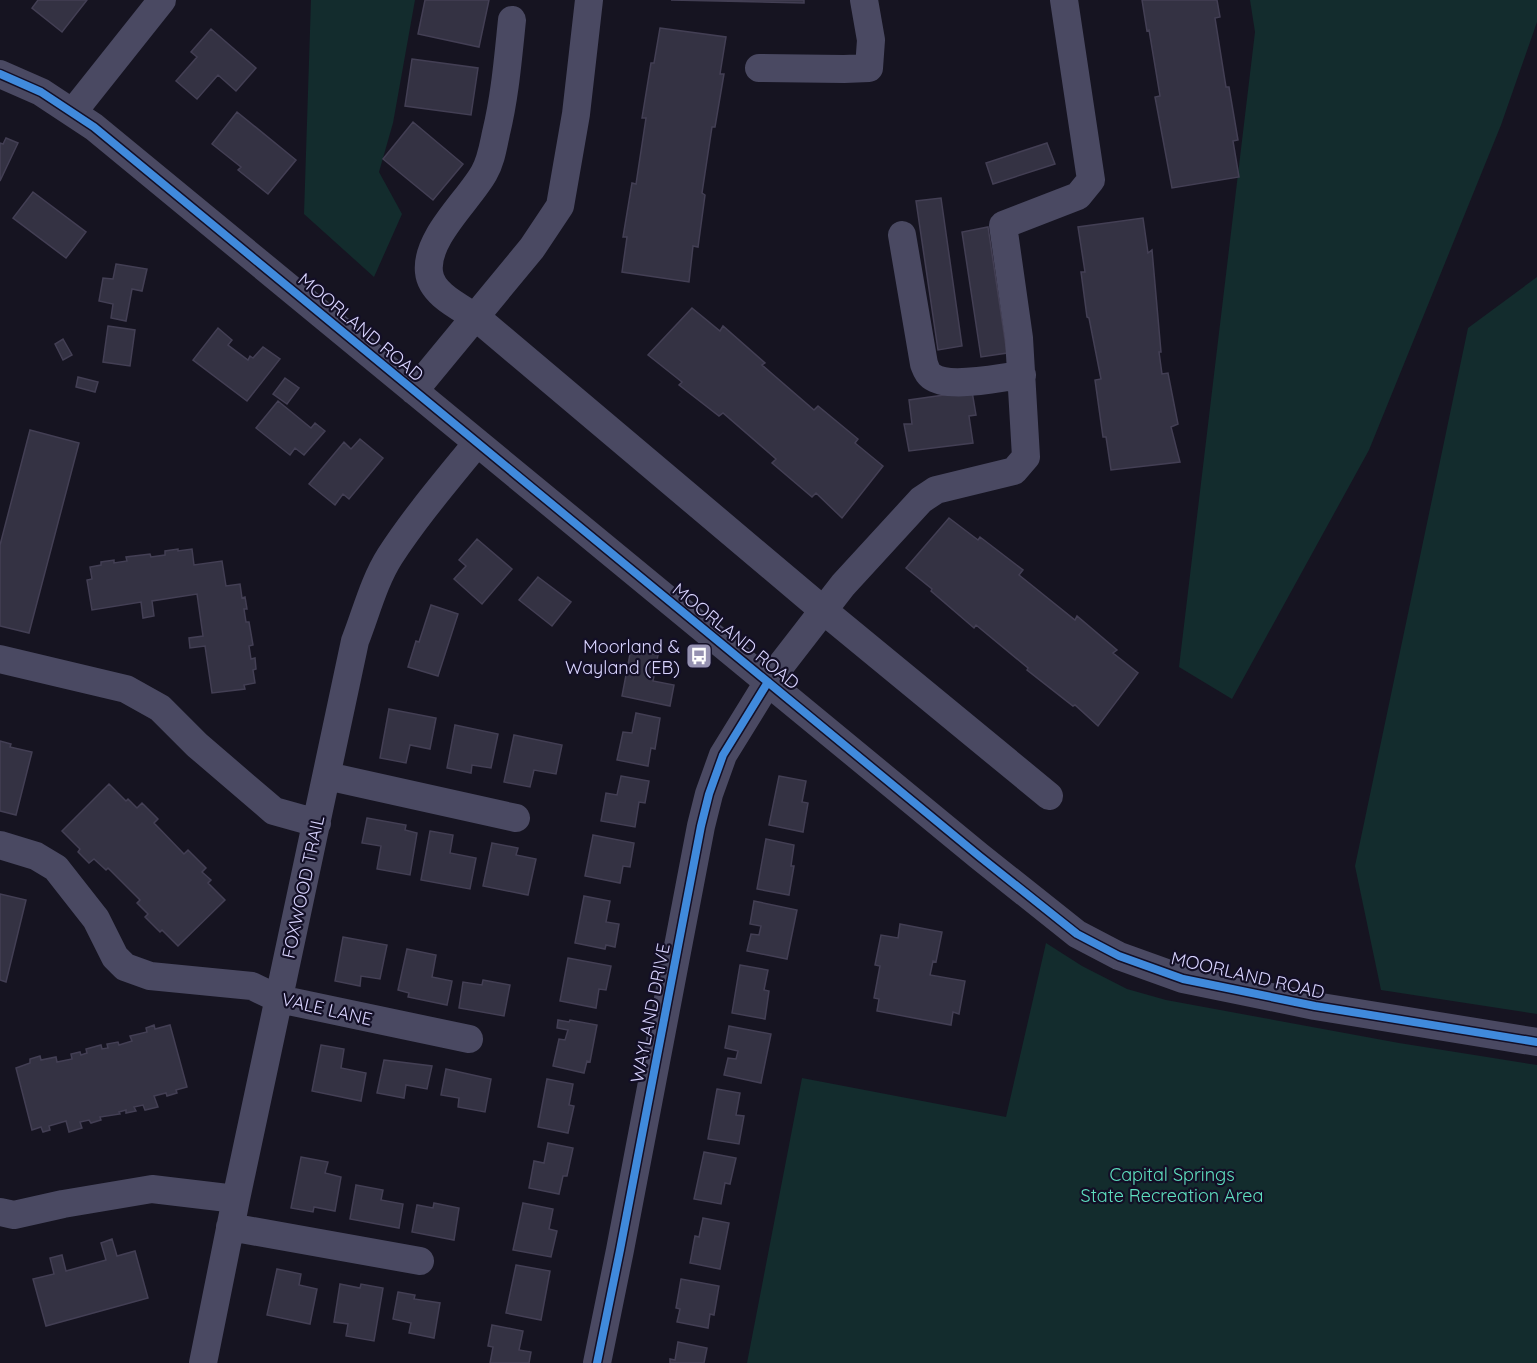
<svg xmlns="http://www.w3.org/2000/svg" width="1537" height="1363" viewBox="0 0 1537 1363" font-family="Quicksand,sans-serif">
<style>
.green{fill:#132c2d}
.building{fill:#343243;stroke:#433f54;stroke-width:1.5}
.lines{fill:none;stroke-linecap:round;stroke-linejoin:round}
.minor{stroke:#4a4962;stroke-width:28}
.cycleway-casing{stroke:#130f26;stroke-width:11}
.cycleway{stroke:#408adc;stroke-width:8}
.labels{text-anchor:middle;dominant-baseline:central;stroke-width:4.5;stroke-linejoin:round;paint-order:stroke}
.street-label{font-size:18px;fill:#d9d4ff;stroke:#130f26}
.poi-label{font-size:18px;fill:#d9d4ff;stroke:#130f26;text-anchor:end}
.park-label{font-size:18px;fill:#5fe0c0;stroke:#130f26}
</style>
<rect width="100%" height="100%" fill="#161421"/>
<path class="green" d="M311,0H415L393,123L379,172L402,214L374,277L304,214Z
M1250,0H1537V22L1501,125L1369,450L1232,699L1179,667L1255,32Z
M1537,277V1014L1381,990L1355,866L1468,328Z
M1046,943L1082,966L1127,989L1166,1000L1399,1043L1537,1065V1363H747L802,1078L1006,1117Z"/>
<path class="building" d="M38,0H87L62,32L32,8Z
M425,0H489L479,47L418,34Z
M671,0H804V3Z
M1142,0H1217L1220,17L1215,18L1226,87H1229L1238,140L1233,141L1239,177L1172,188L1155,97L1160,96L1149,30L1147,31Z
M660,28L726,37L720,74H724L715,127H712L702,193L705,195L698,247L693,246L689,282L622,272L627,237H623L632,183L636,184L646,118H642L651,63H654Z
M211,29L256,68L236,91L218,75L197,99L176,81L197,57L191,52Z
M412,59L478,68L471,115L405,106Z
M237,112L296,160L268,194L238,170L241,167L212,144Z
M413,122L463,164L433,200L383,159Z
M6,138L18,143L0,181V143L3,144Z
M1047,143L1055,164L993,184L986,163Z
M33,192L86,232L66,258L13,218Z
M941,198L962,346L938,350L916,201Z
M1143,218L1148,253L1152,250L1161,352H1159L1162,374L1168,373L1178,424L1171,427L1180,462L1111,470L1106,437H1103L1095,380L1101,379L1089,318L1087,317L1081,272H1085L1078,227Z
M988,227L1007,353L981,357L962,232Z
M116,264L147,269L142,291L132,289L126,321L111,318L113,304L99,301L103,278L113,279Z
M692,308L720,331L723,326L765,363L762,365L814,410L818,406L858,439L855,443L883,466L842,518L816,493L812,497L772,463L776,459L723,413L719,416L679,385L682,382L648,355Z
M108,326L135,330L130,366L103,362Z
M218,328L232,340L228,345L248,360L250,356L253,358L263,347L280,359L247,401L193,360Z
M63,339L72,355L63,360L55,344Z
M78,377L98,382L95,392L76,387Z
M285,378L299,388L287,404L273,394Z
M972,391L976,415L969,416L973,443L909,451L904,424H912L909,400Z
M278,401L311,428L315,423L325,431L304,455L295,448L290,455L256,428Z
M30,430L79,443L29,633L0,626V545Z
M360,439L383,458L349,499L343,494L335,505L309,484L344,442L351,449Z
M949,518L978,540L980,537L1023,570L1019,575L1075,620L1077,616L1117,650L1113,653L1138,673L1098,726L1075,705L1073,706L1027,670L1028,668L976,625L974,628L931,591L932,589L906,568Z
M477,539L512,569L482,604L454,579L466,566L459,560Z
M178,549V551L192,549L194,565L222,561L226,586L240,584L242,598L245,597L247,609H244L246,622H249L253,645L249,646L251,659L255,658L256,669L253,670L255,683L244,685L245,689L212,693L205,646L190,648L189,638L203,636L197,594L152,601L154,616L143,618L141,602L92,610L87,580L92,579L90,567L101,565V562L114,560V563L127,561L126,557L150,554L151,557L165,555V551Z
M538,577L571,602L552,626L519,600Z
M431,605L458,614L438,676L408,667L416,641L419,642Z
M631,649L658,655L653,681L674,685L670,706L622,696Z
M389,709L436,718L430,749L410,745L406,763L380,758Z
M636,713L660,718L655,749L651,748L648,766L617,760L623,732L632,733Z
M455,725L498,734L491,768L472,765L471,773L447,768Z
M514,735L562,745L556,774L534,770L530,787L504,782Z
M0,741L11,744L10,747L32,752L16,815L0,811Z
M621,776L649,781L645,803L639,802L635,827L601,821L606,793L617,795Z
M779,776L806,781L802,802L808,803L803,832L769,825Z
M109,784L126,801L128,799L137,808L142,803L158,819L154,823L184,854L188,850L206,868L202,872L211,880L208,883L225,900L178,946L162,930L160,932L145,917L148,914L137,903L140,900L108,868L106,870L94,859L89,863L78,852L80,849L62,831Z
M367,818L406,825L405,830L417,833L410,875L377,869L381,846L362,843Z
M430,831L453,835L450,853L476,858L470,889L421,880Z
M593,835L634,843L630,867L623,866L620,883L585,876Z
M766,839L794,845L791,866H794L789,895L757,889Z
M492,843L518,848L516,855L536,859L528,895L483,886Z
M0,894L26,900L6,982L0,980Z
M584,896L610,901L606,922L619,924L615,947L606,945L605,949L575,943Z
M754,901L797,910L787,959L747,951L751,934L759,935L761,926L750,924Z
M900,924L942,932L936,962L933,961L930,975L965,981L959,1014L953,1012L951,1025L877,1011L879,999L874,998L880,966L875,965L881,935L898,938Z
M343,937L387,945L380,979L361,976L360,986L335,981Z
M407,949L436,955L432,977L452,981L447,1005L408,997L409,993L398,990Z
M568,958L611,966L606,990L599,989L596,1008L560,1001Z
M740,965L768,970L764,990L769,991L765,1019L732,1013Z
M483,980L510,985L504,1016L459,1008L463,982L482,985Z
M558,1020L569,1022L570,1020L597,1025L590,1062L587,1061L584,1073L553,1066L559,1039L565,1040L568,1030L557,1028Z
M154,1025L155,1029L170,1025L187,1087L176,1090L177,1093L167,1096L166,1093L154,1096L158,1107L145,1110L143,1105L134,1107L136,1111L126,1113V1110L119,1112L120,1114L100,1117L101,1120L91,1123L89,1120L80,1122L82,1128L69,1132L66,1121L49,1126L50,1130L43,1132L41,1127L32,1130L16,1068L30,1063V1059L40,1056L41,1060L56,1057L57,1062L72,1059L71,1054L80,1052L81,1055L87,1053L86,1049L101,1045L102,1049L108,1048L107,1044L118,1042L119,1045L132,1041L130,1036L147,1032L146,1028Z
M729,1026L771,1034L761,1083L724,1075L728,1058L736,1059L738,1051L725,1048Z
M321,1045L344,1049L341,1068L366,1073L361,1101L312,1091Z
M384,1060L432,1066L427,1089L406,1085L404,1098L377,1093Z
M446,1069L491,1079L485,1112L458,1107L459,1098L441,1095Z
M547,1079L573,1084L569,1105L574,1106L568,1133L538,1127Z
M717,1089L740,1093L736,1115L744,1116L739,1144L708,1139Z
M548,1143L573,1148L567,1176H563L559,1194L529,1188L534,1161L544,1163Z
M704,1152L736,1158L730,1184L725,1183L721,1204L694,1199Z
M301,1157L328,1162L325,1173L341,1177L335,1211L314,1207L313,1212L291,1208Z
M356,1185L383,1190L381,1200L403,1204L399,1228L350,1219Z
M434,1203L459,1208L454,1240L412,1232L417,1205L433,1208Z
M523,1203L553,1209L549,1229L557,1231L551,1257L513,1250Z
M703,1218L729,1223L720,1269L690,1263L695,1236L699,1237Z
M112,1239L117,1256L135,1251L148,1298L46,1326L33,1279L54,1274L50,1258L62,1255L66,1271L106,1260L101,1243Z
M516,1265L550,1271L541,1320L506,1313Z
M277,1269L301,1274L299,1285L317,1289L310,1324L267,1315Z
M681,1279L719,1286L714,1315L710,1314L708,1328L677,1322L680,1309L676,1308Z
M340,1284L360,1288L361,1284L383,1288L374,1341L346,1336L348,1324L334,1322Z
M398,1292L415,1295L414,1299L440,1303L434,1338L409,1333L411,1323L393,1319Z
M492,1325L523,1331L519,1350L531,1352L529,1363H490L493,1347L488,1346Z
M678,1342L707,1348L704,1363H670V1359L675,1360Z"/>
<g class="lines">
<path class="minor" d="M512,20C508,58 505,96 496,133C493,147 491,161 484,173C469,200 425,238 429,272C431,294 460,307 477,318L823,610L1049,796
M759,68L844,69L869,68L871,40L864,0
M0,74L41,92L94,127L979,856L1077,934L1119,956L1183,979L1315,1006L1537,1042
M73,112L162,0
M902,235L924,364C926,369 927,373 931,376C949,390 1000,377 1022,375
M414,391L532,248L560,206L576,114L589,0
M0,659L126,689L160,708L197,745L274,811L317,823
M327,776L516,818
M0,845L36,856L56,868L96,919L115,957L125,967L150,976L252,986L279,999L469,1039
M0,1212L14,1215L63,1204L152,1189L236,1199
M230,1227L420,1261
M203,1363L236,1199L355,641C366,613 374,581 390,556C416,516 447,480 477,443
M597,1363L620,1250L701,826L709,794L723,755L768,682L843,585L921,500L936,490L1014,471L1026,457L1019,338L1003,225L1078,196L1091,180L1064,0"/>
<defs>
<path id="cycleway" d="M0,74L41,92L94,127L979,856L1077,934L1119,956L1183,979L1315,1006L1537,1042
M597,1363L620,1250L701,826L709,794L723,755L768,682"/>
</defs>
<use href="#cycleway" class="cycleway-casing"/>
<use href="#cycleway" class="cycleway"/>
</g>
<defs>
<symbol id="bus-square" viewBox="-11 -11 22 22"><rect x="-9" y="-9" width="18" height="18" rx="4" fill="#9591b1" stroke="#130f26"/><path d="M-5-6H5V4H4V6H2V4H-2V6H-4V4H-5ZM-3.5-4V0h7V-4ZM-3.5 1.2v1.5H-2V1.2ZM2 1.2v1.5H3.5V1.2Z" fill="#fff"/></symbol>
</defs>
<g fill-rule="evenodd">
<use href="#bus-square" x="684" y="641" width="30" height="30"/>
</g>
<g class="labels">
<g class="street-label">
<text transform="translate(361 327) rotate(40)">MOORLAND ROAD</text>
<text transform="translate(736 636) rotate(39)">MOORLAND ROAD</text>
<text transform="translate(303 887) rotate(-78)">FOXWOOD TRAIL</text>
<text transform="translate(1248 975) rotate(13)">MOORLAND ROAD</text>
<text transform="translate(327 1009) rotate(13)">VALE LANE</text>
<text transform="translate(650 1013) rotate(-79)">WAYLAND DRIVE</text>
</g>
<g class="poi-label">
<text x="680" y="646">Moorland &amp;<tspan x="680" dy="21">Wayland (EB)</tspan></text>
</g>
<g class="park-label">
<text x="1172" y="1174">Capital Springs<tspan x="1172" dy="21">State Recreation Area</tspan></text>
</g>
</g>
</svg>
